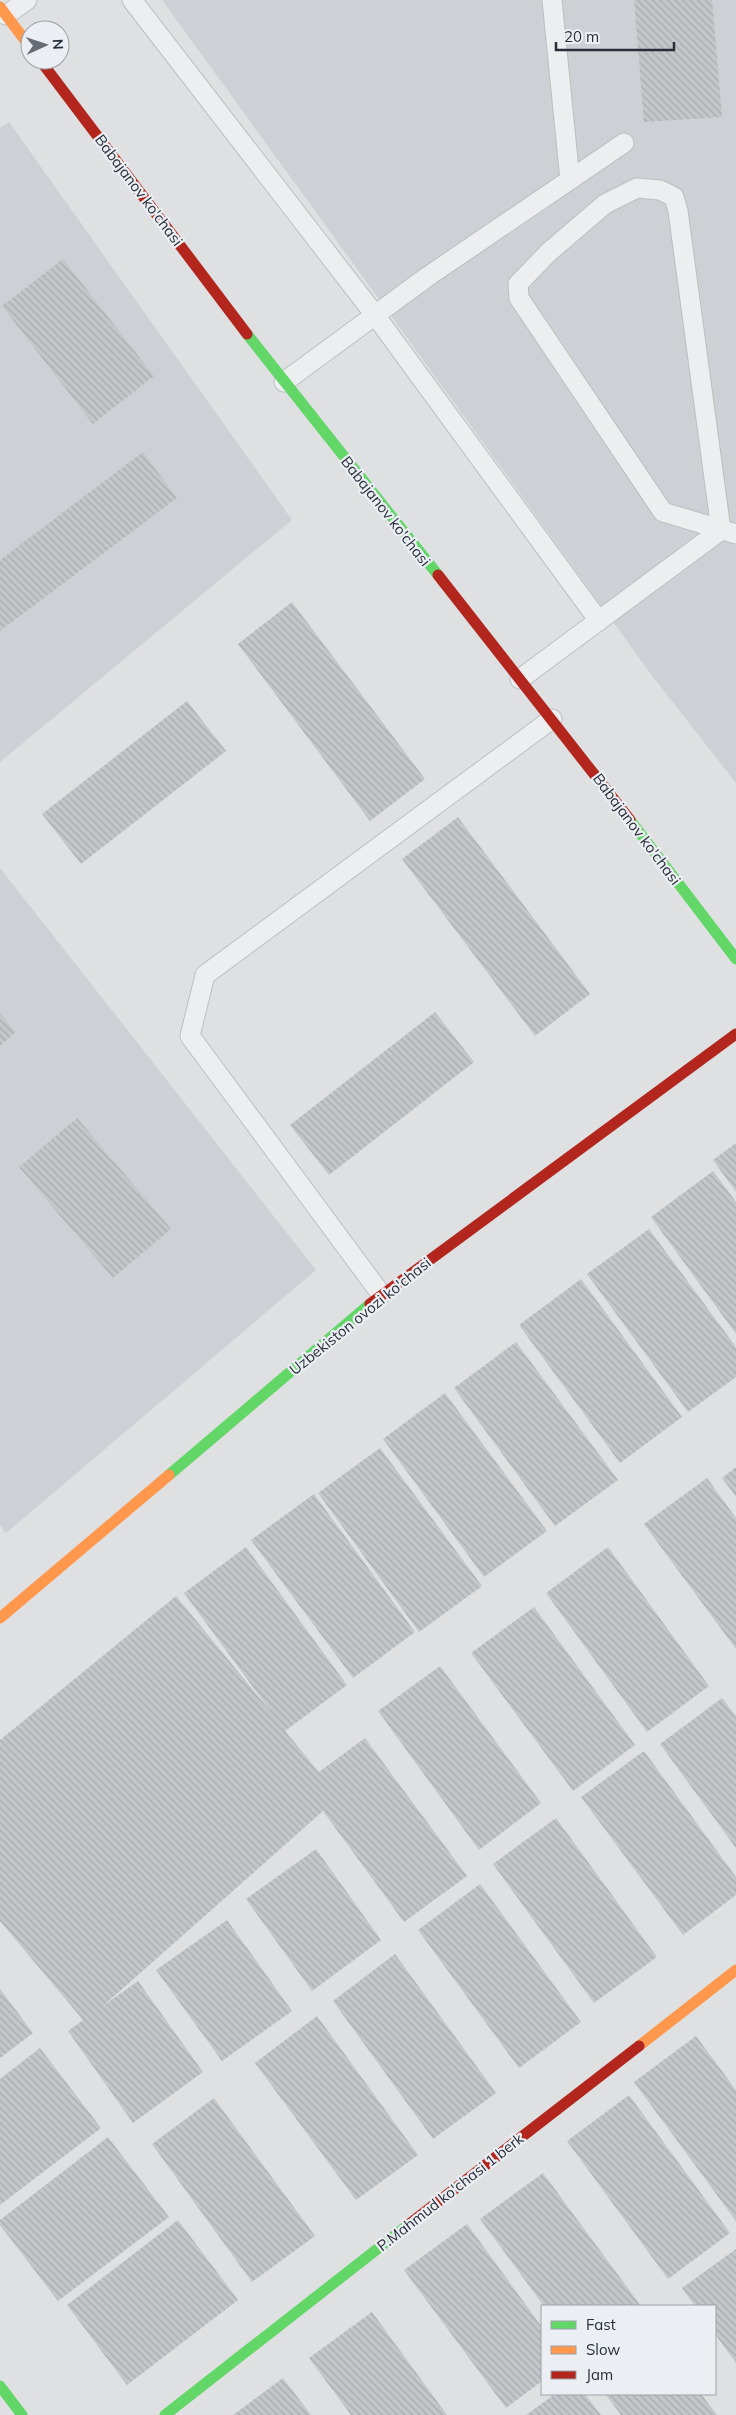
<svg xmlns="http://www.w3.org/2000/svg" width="736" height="2415" viewBox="0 0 736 2415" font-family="Mulish,sans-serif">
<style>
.built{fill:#cdd0d5}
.building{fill:url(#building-back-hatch)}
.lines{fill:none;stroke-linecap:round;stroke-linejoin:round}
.lane-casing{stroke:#bcbec0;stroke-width:21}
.lane{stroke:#edeeef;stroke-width:19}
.fast{stroke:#63d668;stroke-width:11}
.slow{stroke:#ff974d;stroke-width:11}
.jam{stroke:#b3261e;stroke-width:11}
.labels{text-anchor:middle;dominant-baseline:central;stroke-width:4.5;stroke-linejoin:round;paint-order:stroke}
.street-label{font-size:15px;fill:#282e39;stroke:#ebeef2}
</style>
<defs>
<pattern id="building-back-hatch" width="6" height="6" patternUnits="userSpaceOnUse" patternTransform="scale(1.25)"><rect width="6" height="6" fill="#c4c7c9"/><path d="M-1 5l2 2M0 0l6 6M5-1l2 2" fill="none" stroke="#a8abad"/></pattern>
</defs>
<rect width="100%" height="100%" fill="#dee0e2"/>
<path class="built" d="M162,0H736V783L653,677Z
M9,122L292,520L0,762V128Z
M0,868L316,1270L6,1533L0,1525Z"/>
<path class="building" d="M634,0H712L722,117L644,122Z
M63,259L154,376L93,424L2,306Z
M143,452L177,498L0,631V560Z
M292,602L425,779L370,821L238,644Z
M187,701L226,751L81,864L42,814Z
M458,817L590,994L535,1036L402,859Z
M435,1012L474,1062L329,1175L290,1125Z
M0,1013L16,1032L0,1046Z
M77,1118L171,1229L113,1278L19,1167Z
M736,1143V1192L713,1160Z
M713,1171L736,1202V1334L651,1217Z
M649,1229L736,1347V1377L688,1412L587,1274Z
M581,1279L682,1417L620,1463L519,1325Z
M516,1342L618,1480L555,1526L454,1388Z
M445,1393L547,1531L484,1577L383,1439Z
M380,1448L482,1586L419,1632L318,1493Z
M736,1467V1497L722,1478Z
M707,1478L736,1518V1649L644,1524Z
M314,1494L415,1632L353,1678L251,1540Z
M246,1547L347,1685L285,1731L319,1772L365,1738L467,1876L404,1922L323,1811L103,2006L138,1981L203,2072L133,2123L68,2031L83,2020L0,1921V1740L176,1596L272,1713L184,1593Z
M608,1547L709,1686L647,1732L546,1593Z
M534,1607L635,1745L573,1791L471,1653Z
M440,1666L541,1803L479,1850L378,1711Z
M722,1698L736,1716V1848L660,1744Z
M644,1751L736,1877V1895L683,1935L581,1797Z
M556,1818L657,1957L594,2003L493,1864Z
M316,1849L381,1940L312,1991L246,1899Z
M480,1884L581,2022L519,2068L418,1930Z
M227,1920L292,2011L222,2061L156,1970Z
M395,1954L496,2093L433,2139L333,2001Z
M0,1989L33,2033L0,2058Z
M317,2016L418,2155L356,2200L255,2063Z
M696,2036L736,2090V2221L634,2082Z
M40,2048L101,2128L0,2205V2079Z
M629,2095L730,2233L668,2279L567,2141Z
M214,2098L315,2236L252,2282L152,2144Z
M108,2137L169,2217L58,2301L0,2225V2220Z
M543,2173L641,2306H544L480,2219Z
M178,2220L238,2300L127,2385L67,2305Z
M467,2224L542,2327V2381L506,2408L404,2270Z
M736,2249V2363L715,2334V2306H695L682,2288Z
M372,2312L447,2415H351L309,2358Z
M283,2378L311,2415H233Z
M555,2394H585L601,2415H526Z
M605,2394H701L717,2415H621Z"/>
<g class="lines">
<defs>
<path id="lane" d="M132,0L375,315L599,621
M552,0L570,180
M6,15L27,0
M284,382L427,277L624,143
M721,530L678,211L674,197L660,190L637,188L605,204L549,252L518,284L519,298L663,512L736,534
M520,679L721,530
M381,1294L190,1036L205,975L552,719"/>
</defs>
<use href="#lane" class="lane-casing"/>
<use href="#lane" class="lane"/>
<path class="fast" d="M247,334L438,575
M630,820L736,959
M169,1475L370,1304
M0,2386L22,2415
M165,2415L408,2225"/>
<path class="slow" d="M0,7L30,47
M0,1618L169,1475
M639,2046L736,1970"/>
<path class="jam" d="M40,60L247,334
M438,575L630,820
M370,1304L736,1034
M408,2225L639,2046"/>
</g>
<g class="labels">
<g class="street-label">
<text transform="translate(139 190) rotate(53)">Babajanov ko'chasi</text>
<text transform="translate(386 511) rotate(52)">Babajanov ko'chasi</text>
<text transform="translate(637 829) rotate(53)">Babajanov ko'chasi</text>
<text transform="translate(360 1316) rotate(-39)">Uzbekiston ovozi ko'chasi</text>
<text transform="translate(450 2192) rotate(-38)">P.Mahmud ko'chasi 1 berk</text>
</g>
</g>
<rect x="541" y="2305" width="175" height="90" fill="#ebeef2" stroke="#9da1a8"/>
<rect x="551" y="2321" width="25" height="8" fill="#63d668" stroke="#9da1a8"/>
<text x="586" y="2330" font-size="15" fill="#282e39">Fast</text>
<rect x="551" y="2346" width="25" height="8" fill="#ff974d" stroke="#9da1a8"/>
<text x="586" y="2355" font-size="15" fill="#282e39">Slow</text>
<rect x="551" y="2371" width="25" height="8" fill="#b3261e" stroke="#9da1a8"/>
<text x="586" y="2380" font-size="15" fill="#282e39">Jam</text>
<g transform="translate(45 45) rotate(87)"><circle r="24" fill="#ebeef2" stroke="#9da1a8"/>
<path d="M0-4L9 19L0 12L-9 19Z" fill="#686c74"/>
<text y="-8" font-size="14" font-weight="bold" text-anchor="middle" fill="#282e39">N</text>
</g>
<path d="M556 42v8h118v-8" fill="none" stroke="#282e39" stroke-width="2.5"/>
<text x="564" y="42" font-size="15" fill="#282e39" stroke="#ebeef2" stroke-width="4" paint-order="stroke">20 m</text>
</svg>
